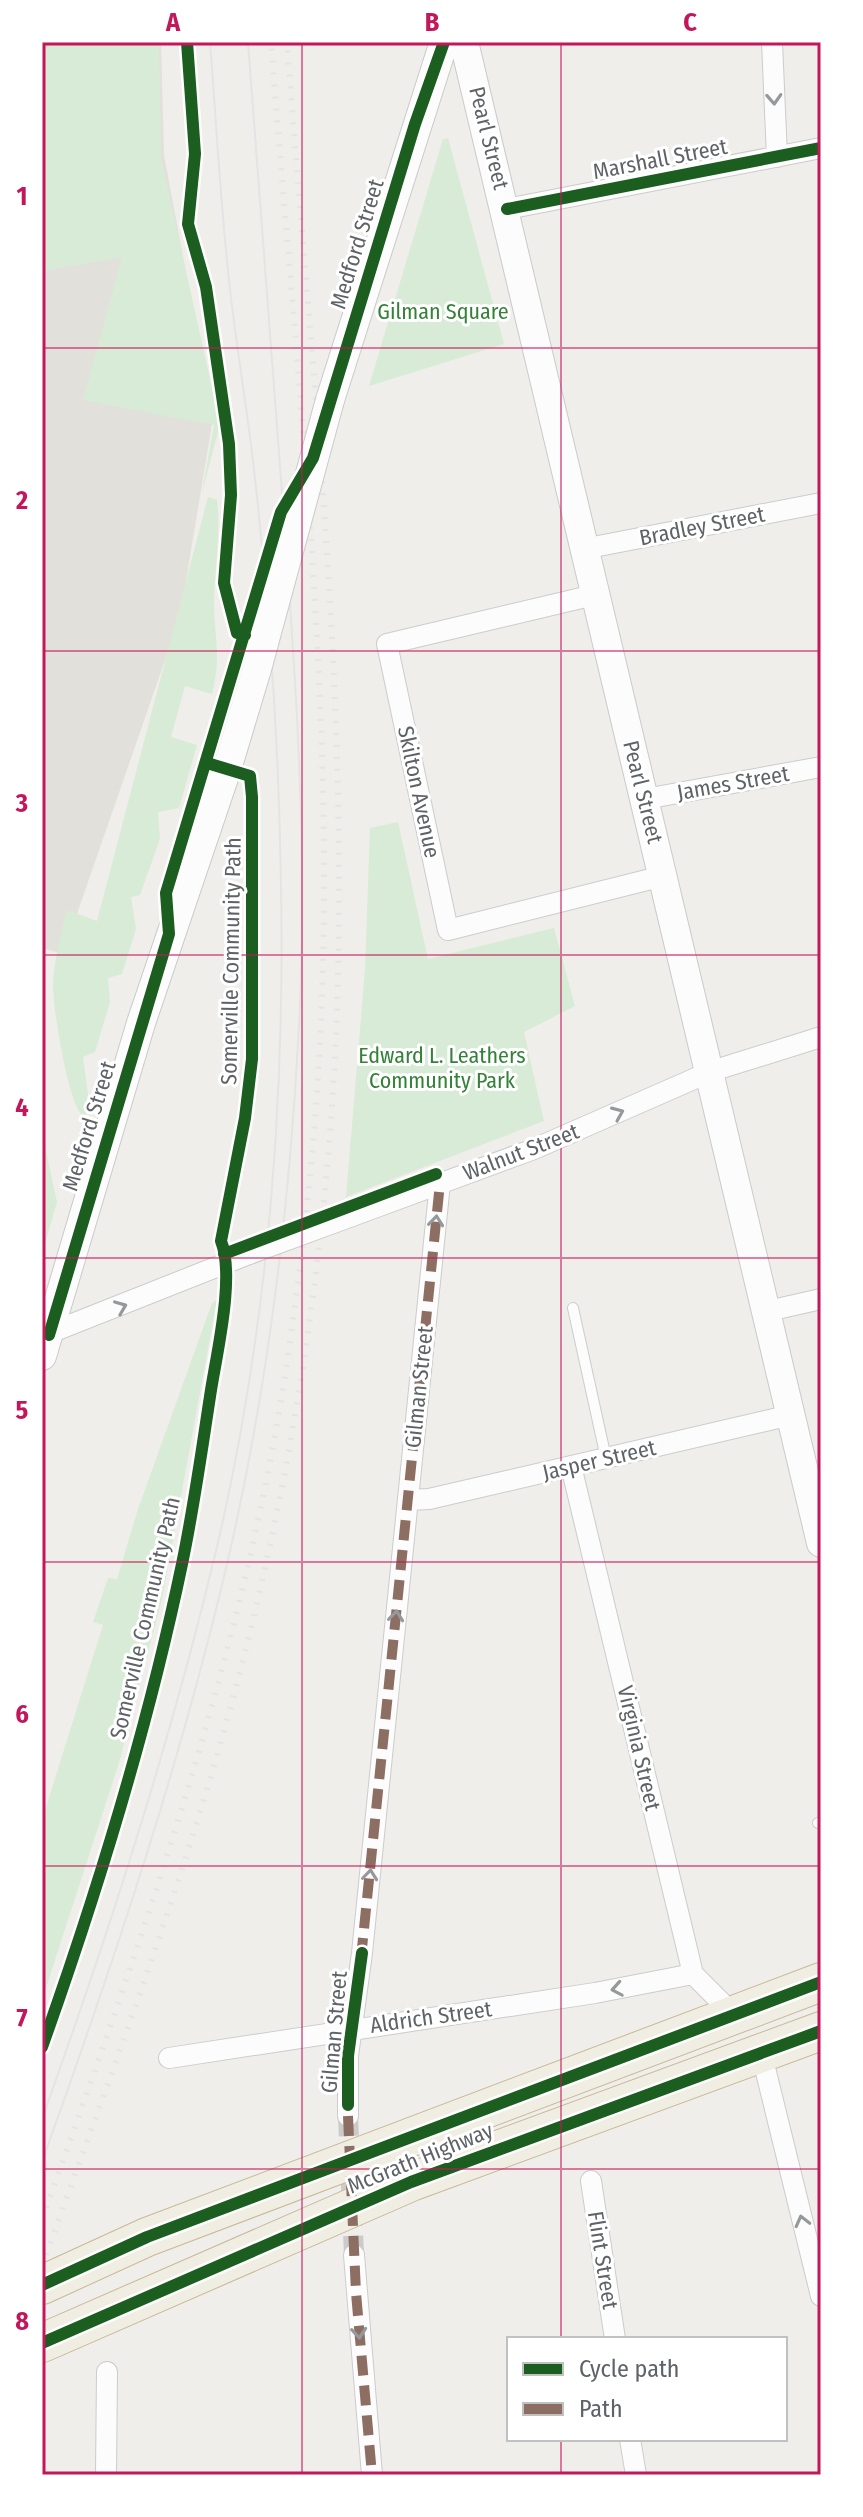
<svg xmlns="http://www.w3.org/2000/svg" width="863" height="2517" viewBox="0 0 863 2517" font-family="'Fira Sans Condensed',sans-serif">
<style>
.education{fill:#e2e0da}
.green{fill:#d8ebd6}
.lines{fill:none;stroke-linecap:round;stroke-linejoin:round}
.street-tunnel{stroke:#cbcbca;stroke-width:20;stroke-dasharray:20 10;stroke-linecap:butt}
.lane-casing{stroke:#cbcccc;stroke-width:12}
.street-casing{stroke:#cbcccc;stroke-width:22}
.secondary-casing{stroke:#cacacb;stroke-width:30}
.highway-casing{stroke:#c8b996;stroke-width:40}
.lane{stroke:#fdfcfc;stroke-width:10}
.street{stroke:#fdfcfc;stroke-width:20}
.secondary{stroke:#fdfcfc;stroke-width:28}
.highway{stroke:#f0ede3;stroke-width:38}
.tram{stroke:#e4e4e4;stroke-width:2}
.rail{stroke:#e4e4e4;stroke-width:6;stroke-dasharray:2 10;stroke-linecap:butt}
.street-bridge-casing{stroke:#cbcccc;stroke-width:22;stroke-linecap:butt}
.secondary-bridge-casing{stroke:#cacacb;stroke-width:30;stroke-linecap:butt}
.street-bridge{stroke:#fdfcfc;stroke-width:20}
.secondary-bridge{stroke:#fdfcfc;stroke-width:28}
.quiet{stroke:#8d6e63;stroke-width:10;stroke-dasharray:20 10;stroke-linecap:butt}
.cycleway-casing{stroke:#fff;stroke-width:17}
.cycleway{stroke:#1b5e20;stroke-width:12}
.oneway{stroke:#96999c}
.grid{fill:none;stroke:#c2185b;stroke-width:2;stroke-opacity:0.55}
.labels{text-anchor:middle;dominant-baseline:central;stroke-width:6;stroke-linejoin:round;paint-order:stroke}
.street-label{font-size:22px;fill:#5f6368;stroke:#fff}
.park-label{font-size:22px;fill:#348238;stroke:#fff}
.neatline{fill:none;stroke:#c2185b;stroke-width:3}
.grid-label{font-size:26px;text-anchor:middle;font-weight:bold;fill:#c2185b}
</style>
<rect width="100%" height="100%" fill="#efeeea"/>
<path class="education" d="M42,42H161L164,155L213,418L180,617L63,954L42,948Z"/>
<path class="green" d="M42,42H159L161,158L220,424L202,493L214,425L83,400L122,257L42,271Z
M448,138L504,344L369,386L443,139Z
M208,497L217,500C221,535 215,566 214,600C214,638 222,654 212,694L185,686L171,737L197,745L179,808L158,812L160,839L140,895L131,897L136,929L122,974L108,978L110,1002L95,1052L83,1057L89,1102L85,1118C68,1109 53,1007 53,985C54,959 61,934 67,910L97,921Z
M398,822L428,959L554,928L575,1006L524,1032L544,1121L346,1197L365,969L370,828Z
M44,1142L57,1202L42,1254V1143Z
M217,1300L162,1599L119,1763L42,2000V1820L103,1625L93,1622L108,1578L117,1579L138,1509L212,1303Z"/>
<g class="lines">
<path class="street-tunnel" d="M348,2116L354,2255"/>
<defs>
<path id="lane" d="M573,1308L606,1458
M818,1823H821"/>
<path id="street" d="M772,42L777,157
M507,209L821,148
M583,549L821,503
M594,595L387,644L448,930L663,876
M645,799L821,767
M336,1222L534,1149L712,1071L821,1037
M768,1311L821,1299
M42,1336L249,1254
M571,1466L693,1974L733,2014
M408,1500L429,1499L791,1415
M761,2052L821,2296
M169,2058L595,1993L693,1974
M348,2116V2056L362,1953L440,1183
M591,2181L615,2339
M354,2255L372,2475
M630,2439L636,2475
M106,2475L107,2372"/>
<path id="secondary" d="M464,42L821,1543
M330,400L444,42
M42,1356L141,1023L227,769L257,669"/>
<path id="highway" d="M42,2285L147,2237L821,1982
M42,2343L411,2182L821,2031"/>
</defs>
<use href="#lane" class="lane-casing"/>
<use href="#street" class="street-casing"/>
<use href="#secondary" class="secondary-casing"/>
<use href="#highway" class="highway-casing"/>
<use href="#lane" class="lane"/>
<use href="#street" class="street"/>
<use href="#secondary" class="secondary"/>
<use href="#highway" class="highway"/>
<path class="tram" d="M42,2119C109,1932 170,1744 216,1551C267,1335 285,1109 281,887C279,743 269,597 252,453C246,404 238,355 232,306C221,219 217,130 210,42
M42,2162C114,1961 182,1760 230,1551C269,1380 290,1202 299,1026C308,853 296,679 283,506C272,352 260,197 248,42"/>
<path class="rail" d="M42,2219C145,1932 247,1645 290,1342C304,1243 315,1143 320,1043C337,710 296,374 271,42
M42,2266C105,2091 171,1917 222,1738C273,1560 307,1374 325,1190C363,809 315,422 287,42"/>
<defs>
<path id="street-bridge" d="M249,1254L336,1222"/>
<path id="secondary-bridge" d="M257,669L330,400"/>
</defs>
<use href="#street-bridge" class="street-bridge-casing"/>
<use href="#secondary-bridge" class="secondary-bridge-casing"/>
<use href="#street-bridge" class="street-bridge"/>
<use href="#secondary-bridge" class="secondary-bridge"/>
<path class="quiet" d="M361,1958L440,1183
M348,2116L356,2293L372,2475"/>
<defs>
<path id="cycleway" d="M187,42L195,154L188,224L206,287L229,444L231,495L224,583L237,633L245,635
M507,209L821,148
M224,1254L436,1174
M49,1335L169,934L166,893L281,512L313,458L415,124L444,42
M42,2047C98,1890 148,1727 182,1564C194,1507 202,1448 211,1390C217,1352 235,1276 221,1241L245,1118L252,1059V797L250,776L207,763
M348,2105V2056L362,1953
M42,2285L147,2237L821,1982
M42,2343L411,2182L821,2031"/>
</defs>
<use href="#cycleway" class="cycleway-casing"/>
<use href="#cycleway" class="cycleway"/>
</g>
<defs><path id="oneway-chevron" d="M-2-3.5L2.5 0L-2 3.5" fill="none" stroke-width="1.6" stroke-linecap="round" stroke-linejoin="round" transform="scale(2)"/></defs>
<g class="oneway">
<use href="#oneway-chevron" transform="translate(774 99) rotate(87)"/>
<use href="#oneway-chevron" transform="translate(618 1113) rotate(-23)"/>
<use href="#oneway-chevron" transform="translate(436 1221) rotate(-84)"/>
<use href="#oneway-chevron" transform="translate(121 1307) rotate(-22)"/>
<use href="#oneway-chevron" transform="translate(396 1616) rotate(-84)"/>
<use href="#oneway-chevron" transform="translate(370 1875) rotate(-84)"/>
<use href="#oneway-chevron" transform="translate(617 1989) rotate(170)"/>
<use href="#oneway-chevron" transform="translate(802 2221) rotate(-104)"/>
<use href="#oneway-chevron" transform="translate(359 2333) rotate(85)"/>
</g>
<path class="grid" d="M302,42V2475M561,42V2339M42,348H821M42,651H821M42,955H821M42,1258H821M42,1562H821M42,1866H821M42,2169H821M561,2439V2475"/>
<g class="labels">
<g class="street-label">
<text transform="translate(489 138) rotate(76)">Pearl Street</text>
<text transform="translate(660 159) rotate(-11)">Marshall Street</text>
<text transform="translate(357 244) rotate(-73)">Medford Street</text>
<text transform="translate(702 526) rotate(-11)">Bradley Street</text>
<text transform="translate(733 783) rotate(-10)">James Street</text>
<text transform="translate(419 792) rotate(78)">Skilton Avenue</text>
<text transform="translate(643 792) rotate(76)">Pearl Street</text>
<text transform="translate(231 961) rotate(-89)">Somerville Community Path</text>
<text transform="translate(89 1126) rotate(-73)">Medford Street</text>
<text transform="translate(521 1152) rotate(-21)">Walnut Street</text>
<text transform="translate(419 1387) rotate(-84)">Gilman Street</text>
<text transform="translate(599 1460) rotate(-13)">Jasper Street</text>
<text transform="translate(145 1618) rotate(-77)">Somerville Community Path</text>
<text transform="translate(639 1748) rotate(77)">Virginia Street</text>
<text transform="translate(431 2017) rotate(-8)">Aldrich Street</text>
<text transform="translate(334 2032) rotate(-85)">Gilman Street</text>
<text transform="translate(420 2158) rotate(-22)">McGrath Highway</text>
<text transform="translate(603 2260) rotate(81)">Flint Street</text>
</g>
<g class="park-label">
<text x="443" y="311">Gilman Square</text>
<text x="442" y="1055">Edward L. Leathers<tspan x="442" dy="25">Community Park</tspan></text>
</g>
</g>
<rect width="863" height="2517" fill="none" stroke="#ffffff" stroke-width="88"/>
<rect x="507" y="2337" width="280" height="104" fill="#ffffff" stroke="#bfc1c3" stroke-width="2"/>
<rect x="523" y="2363" width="40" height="12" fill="#1b5e20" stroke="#bfc1c3" stroke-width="2"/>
<text x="579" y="2377" font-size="24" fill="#5f6368">Cycle path</text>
<rect x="523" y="2403" width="40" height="12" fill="#8d6e63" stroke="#bfc1c3" stroke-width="2"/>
<text x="579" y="2417" font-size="24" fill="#5f6368">Path</text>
<rect x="44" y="44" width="775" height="2429" class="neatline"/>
<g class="grid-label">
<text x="173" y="31">A</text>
<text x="432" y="31">B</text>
<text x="690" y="31">C</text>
<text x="22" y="205">1</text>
<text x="22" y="509">2</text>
<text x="22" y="812">3</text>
<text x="22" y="1116">4</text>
<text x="22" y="1419">5</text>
<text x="22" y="1723">6</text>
<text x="22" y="2027">7</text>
<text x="22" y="2330">8</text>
</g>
</svg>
